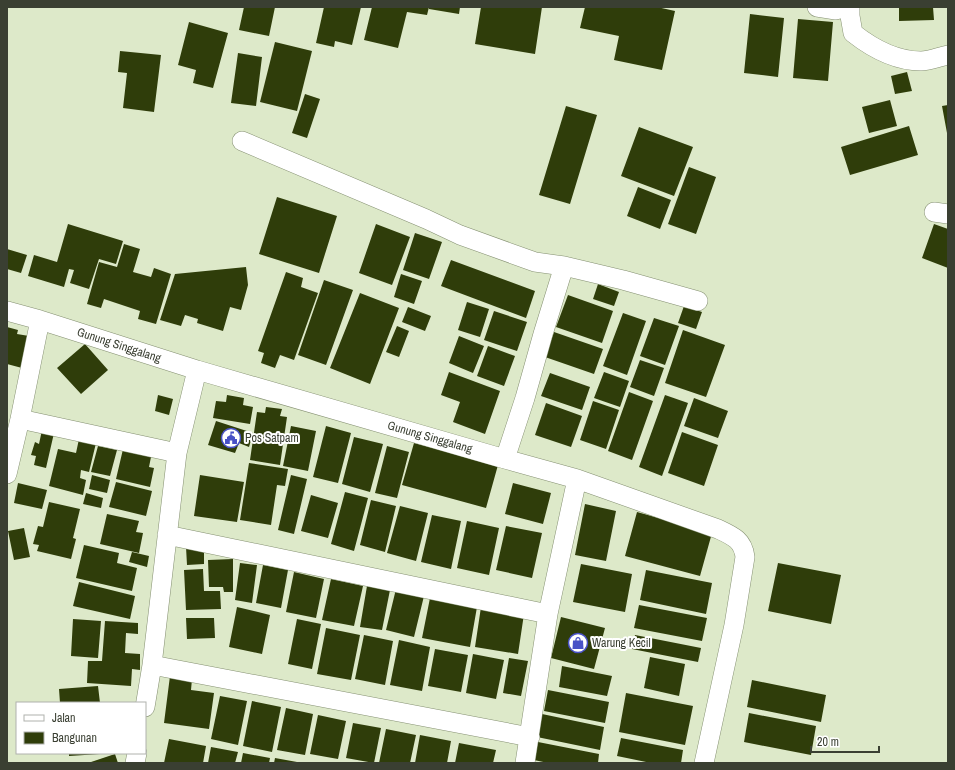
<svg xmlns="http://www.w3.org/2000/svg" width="955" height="770" viewBox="0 0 955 770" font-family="'Archivo Narrow',sans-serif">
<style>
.building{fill:#2f3d0a}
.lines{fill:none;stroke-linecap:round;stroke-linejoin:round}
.minor-casing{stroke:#859072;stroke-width:20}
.minor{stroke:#fff;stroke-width:19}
.labels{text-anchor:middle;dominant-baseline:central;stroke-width:4;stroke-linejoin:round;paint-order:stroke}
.street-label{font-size:12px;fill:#3a3f32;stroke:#fff}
.poi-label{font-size:12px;fill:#3a3f32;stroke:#fff;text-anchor:start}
</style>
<rect width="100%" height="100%" fill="#dde9c9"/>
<path class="building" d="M244,7H275L269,36L239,30Z
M324,7H361L352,45L335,41L334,47L316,43Z
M372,7H429L427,15L407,12L398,48L364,40Z
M429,7H460L459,14L429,9Z
M481,7H542L535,54L475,44Z
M585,7H657L675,11L662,70L614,60L619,36L580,28Z
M899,7H933L934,20L899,21Z
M750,14L784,18L778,77L744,73Z
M798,19L833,22L828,81L793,78Z
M189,22L228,33L213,88L193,83L196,70L178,65Z
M275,42L312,51L297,111L260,102Z
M120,51L161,55L154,112L123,108L127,73L118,72Z
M238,53L262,57L256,106L231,103Z
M907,72L912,91L895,94L891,76Z
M305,94L320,99L307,138L292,133Z
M890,100L897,126L869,133L862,107Z
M948,105V133H947L942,106Z
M566,106L597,115L570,204L539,195Z
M909,126L918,155L850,175L841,147Z
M639,127L693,147L674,196L621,176Z
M689,167L716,177L696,234L668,224Z
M638,187L671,200L660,229L627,216Z
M277,197L337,216L319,273L259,254Z
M68,224L123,241L116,264L99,259L89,289L70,283L74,270L69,269L64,287L28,276L34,255L57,262Z
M376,224L410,237L392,285L359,273Z
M934,224L948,229V268L922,258Z
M415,233L442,242L429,279L403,270Z
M124,244L140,249L133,272L151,277L154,268L171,274L156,324L138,319L140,311L104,299L101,308L87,304L99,262L117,267Z
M7,249L27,255L21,273L7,269Z
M451,260L535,291L526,318L441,286Z
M246,267L248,285L241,310L230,307L223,331L197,323L198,319L185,315L181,326L160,320L175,274Z
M286,272L303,278L301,287L318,293L294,360L280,355L275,368L261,363L264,353L258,351Z
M401,274L422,281L414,304L394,297Z
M324,280L353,290L326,365L298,355Z
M598,284L619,292L614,306L593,299Z
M360,293L399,308L370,384L330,368Z
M568,295L613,311L602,343L556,327Z
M467,302L489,309L480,337L458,330Z
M684,306L702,312L696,329L678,323Z
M408,307L431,316L425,331L402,322Z
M494,311L527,322L517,351L484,340Z
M623,313L646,321L627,375L603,366Z
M654,318L679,326L665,365L640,356Z
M397,326L409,331L399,357L386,352Z
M7,327L18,330L17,334L29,336L22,368L7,364Z
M683,330L725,345L706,397L665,383Z
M554,332L603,349L594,374L545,357Z
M459,336L484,346L473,373L449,363Z
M85,344L108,370L81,394L57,368Z
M488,346L515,356L504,386L477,376Z
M640,360L664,368L654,396L630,387Z
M449,372L500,391L485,434L453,422L460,402L441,395Z
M604,372L629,381L620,407L594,398Z
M550,373L590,387L582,410L541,396Z
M629,392L653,401L632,460L608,451Z
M158,395L173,399L169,415L155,411Z
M227,395L244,398L243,405L253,407L250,424L213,418L216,401L226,402Z
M665,395L688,403L662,476L639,467Z
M694,398L728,411L718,438L684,426Z
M593,401L619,410L606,449L580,440Z
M546,403L582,416L571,447L535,435Z
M266,407L282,409L280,416L287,417L280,465L250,460L257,412L265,413Z
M216,421L253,433L249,447L239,443L235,453L208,445Z
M291,426L316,431L308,471L283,466Z
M326,426L351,433L338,483L313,477Z
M42,430L54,433L46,468L34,465L36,456L31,455L35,442L39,444Z
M682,432L718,445L704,486L668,473Z
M354,437L383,444L370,492L342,484Z
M79,439L96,443L89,472L81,470L80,478L86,480L83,495L49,486L58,449L76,453Z
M414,443L498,465L486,508L402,485Z
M124,445L152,452L149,467L154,468L150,487L116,479Z
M98,446L117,450L110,476L91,472Z
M387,446L409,452L397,498L375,493Z
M249,463L288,469L285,486L277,485L271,525L240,520Z
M92,475L110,480L107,493L89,489Z
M200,475L244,482L237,522L194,516Z
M291,475L307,479L294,534L278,530Z
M116,482L152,491L146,516L109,507Z
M18,483L47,490L42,509L14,503Z
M513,483L551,493L543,524L505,514Z
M345,492L368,498L354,551L331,544Z
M86,493L103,498L101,508L83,504Z
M311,495L338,503L328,538L301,531Z
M371,500L396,506L385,552L360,545Z
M49,502L80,509L73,538L76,539L71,559L37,551L39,545L33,544L38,526L43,527Z
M585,504L616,511L606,561L575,555Z
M400,506L428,513L416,561L387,553Z
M637,512L712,533L700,576L625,556Z
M107,514L139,521L136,532L143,533L139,553L100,544Z
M432,515L461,521L451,569L421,562Z
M467,521L499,528L489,575L457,568Z
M506,526L542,533L532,578L496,570Z
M24,528L30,557L14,560L8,531Z
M84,545L119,553L117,563L137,568L132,591L76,578Z
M204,546V564L187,565L186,547Z
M132,552L149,556L147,567L129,562Z
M233,559V592H224L223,587H209L208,560Z
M240,563L257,565L252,603L235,600Z
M778,563L841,575L831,624L768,611Z
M581,564L632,574L625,612L573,602Z
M263,565L288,570L281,608L256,603Z
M203,569L204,591H220L221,609L186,610L184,570Z
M646,570L712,583L706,614L640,600Z
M294,572L324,579L316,618L286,612Z
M331,579L363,586L354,626L322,620Z
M79,582L135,596L130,619L73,606Z
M367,586L390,590L382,630L360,627Z
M396,589L424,596L414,637L386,630Z
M430,598L477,607L470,647L422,638Z
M639,605L707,618L702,641L634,628Z
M237,607L270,615L262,654L229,647Z
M481,607L524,614L518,654L475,647Z
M561,617L605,628L594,669L551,658Z
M186,618H214L215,638L187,639Z
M73,619L101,621L98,658L71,656Z
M297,619L321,624L312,669L288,664Z
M105,621L138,623V634L126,633L125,653L140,654V670L132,669L131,686L87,683L88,661H102Z
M326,628L360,635L351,680L317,674Z
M364,635L393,641L385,685L355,679Z
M635,635L701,648L698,662L632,649Z
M399,640L430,647L422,691L390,685Z
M435,649L468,655L461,692L428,686Z
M473,654L504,660L496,699L466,693Z
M650,657L685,664L679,696L644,688Z
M509,658L528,661L521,696L503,693Z
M562,666L612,676L607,696L559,687Z
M170,676L192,679L191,690L214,693L209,729L164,723Z
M752,680L826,695L821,722L747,707Z
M98,686L100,703H60L59,689Z
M548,690L609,702L605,723L544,711Z
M626,693L693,706L685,745L619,732Z
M220,696L247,701L238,745L211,739Z
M252,701L281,707L272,752L243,746Z
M286,708L313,714L305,755L277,750Z
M749,713L816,726L811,755L744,742Z
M542,714L604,727L600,750L537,737Z
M318,715L346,721L338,759L310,754Z
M353,723L381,728L374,763L346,758Z
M386,729L416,735L410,763H379Z
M420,735L451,741L447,763H415Z
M621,738L683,750L681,763H651L617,756Z
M169,739L206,746L203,763H164Z
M538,742L599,754L598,763H548L534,760Z
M459,743L496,750L493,763H455Z
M211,747L238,752L235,763H208Z
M69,753H99L100,754L69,756Z
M243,753L270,758L269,763H241Z
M115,754L118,763H88Z
M275,758L297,762V763H274Z"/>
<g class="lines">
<defs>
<path id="minor" d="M817,7L836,10L846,7
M850,7V16L853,33C872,48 896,61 921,61C929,61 939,57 948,55
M242,141L426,219L460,235L535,262L564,266
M934,212L948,214
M7,311L40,320L197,370L505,459L577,479L548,614L525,763
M20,419L177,453
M505,459L525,398L543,334L564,266L623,280L698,301
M7,474L20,419L40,320
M577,479L718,529C733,536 743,540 745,557L734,625L704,763
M167,535L548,614
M152,665L530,737
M145,707L152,665L177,453L197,370
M135,763L137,753"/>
</defs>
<use href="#minor" class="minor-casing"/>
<use href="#minor" class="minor"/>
</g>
<defs>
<symbol id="civic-ring" viewBox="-11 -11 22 22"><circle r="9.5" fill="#fff" stroke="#4851c6" stroke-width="1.5"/><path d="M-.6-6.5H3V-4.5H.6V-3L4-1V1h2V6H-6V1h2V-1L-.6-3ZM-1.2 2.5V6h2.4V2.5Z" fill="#4851c6"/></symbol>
<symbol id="shop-ring" viewBox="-11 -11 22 22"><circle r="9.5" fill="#fff" stroke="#4851c6" stroke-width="1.5"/><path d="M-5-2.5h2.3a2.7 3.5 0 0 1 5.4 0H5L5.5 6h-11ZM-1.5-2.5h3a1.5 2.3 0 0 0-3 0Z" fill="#4851c6"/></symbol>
</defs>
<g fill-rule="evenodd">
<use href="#civic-ring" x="220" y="427" width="22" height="22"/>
<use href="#shop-ring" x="567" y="632" width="22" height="22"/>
</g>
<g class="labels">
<g class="street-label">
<text transform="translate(119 345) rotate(18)">Gunung Singgalang</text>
<text transform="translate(430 437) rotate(16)">Gunung Singgalang</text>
</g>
<g class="poi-label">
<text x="245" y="438">Pos Satpam</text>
<text x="592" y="643">Warung Kecil</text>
</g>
</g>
<rect width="955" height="770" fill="none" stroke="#3a3f32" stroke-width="16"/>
<rect x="16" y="702" width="130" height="52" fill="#ffffff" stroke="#b0b2ad"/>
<rect x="24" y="715" width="20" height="6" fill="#ffffff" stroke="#b0b2ad"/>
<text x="52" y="722" font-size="12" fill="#3a3f32">Jalan</text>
<rect x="24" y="732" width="20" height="12" fill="#2f3d0a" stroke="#b0b2ad"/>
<text x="52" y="742" font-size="12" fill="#3a3f32">Bangunan</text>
<path d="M811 746v6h68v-6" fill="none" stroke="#3a3f32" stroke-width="2"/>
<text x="817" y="746" font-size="12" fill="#3a3f32" stroke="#ffffff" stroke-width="3" paint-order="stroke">20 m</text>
</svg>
